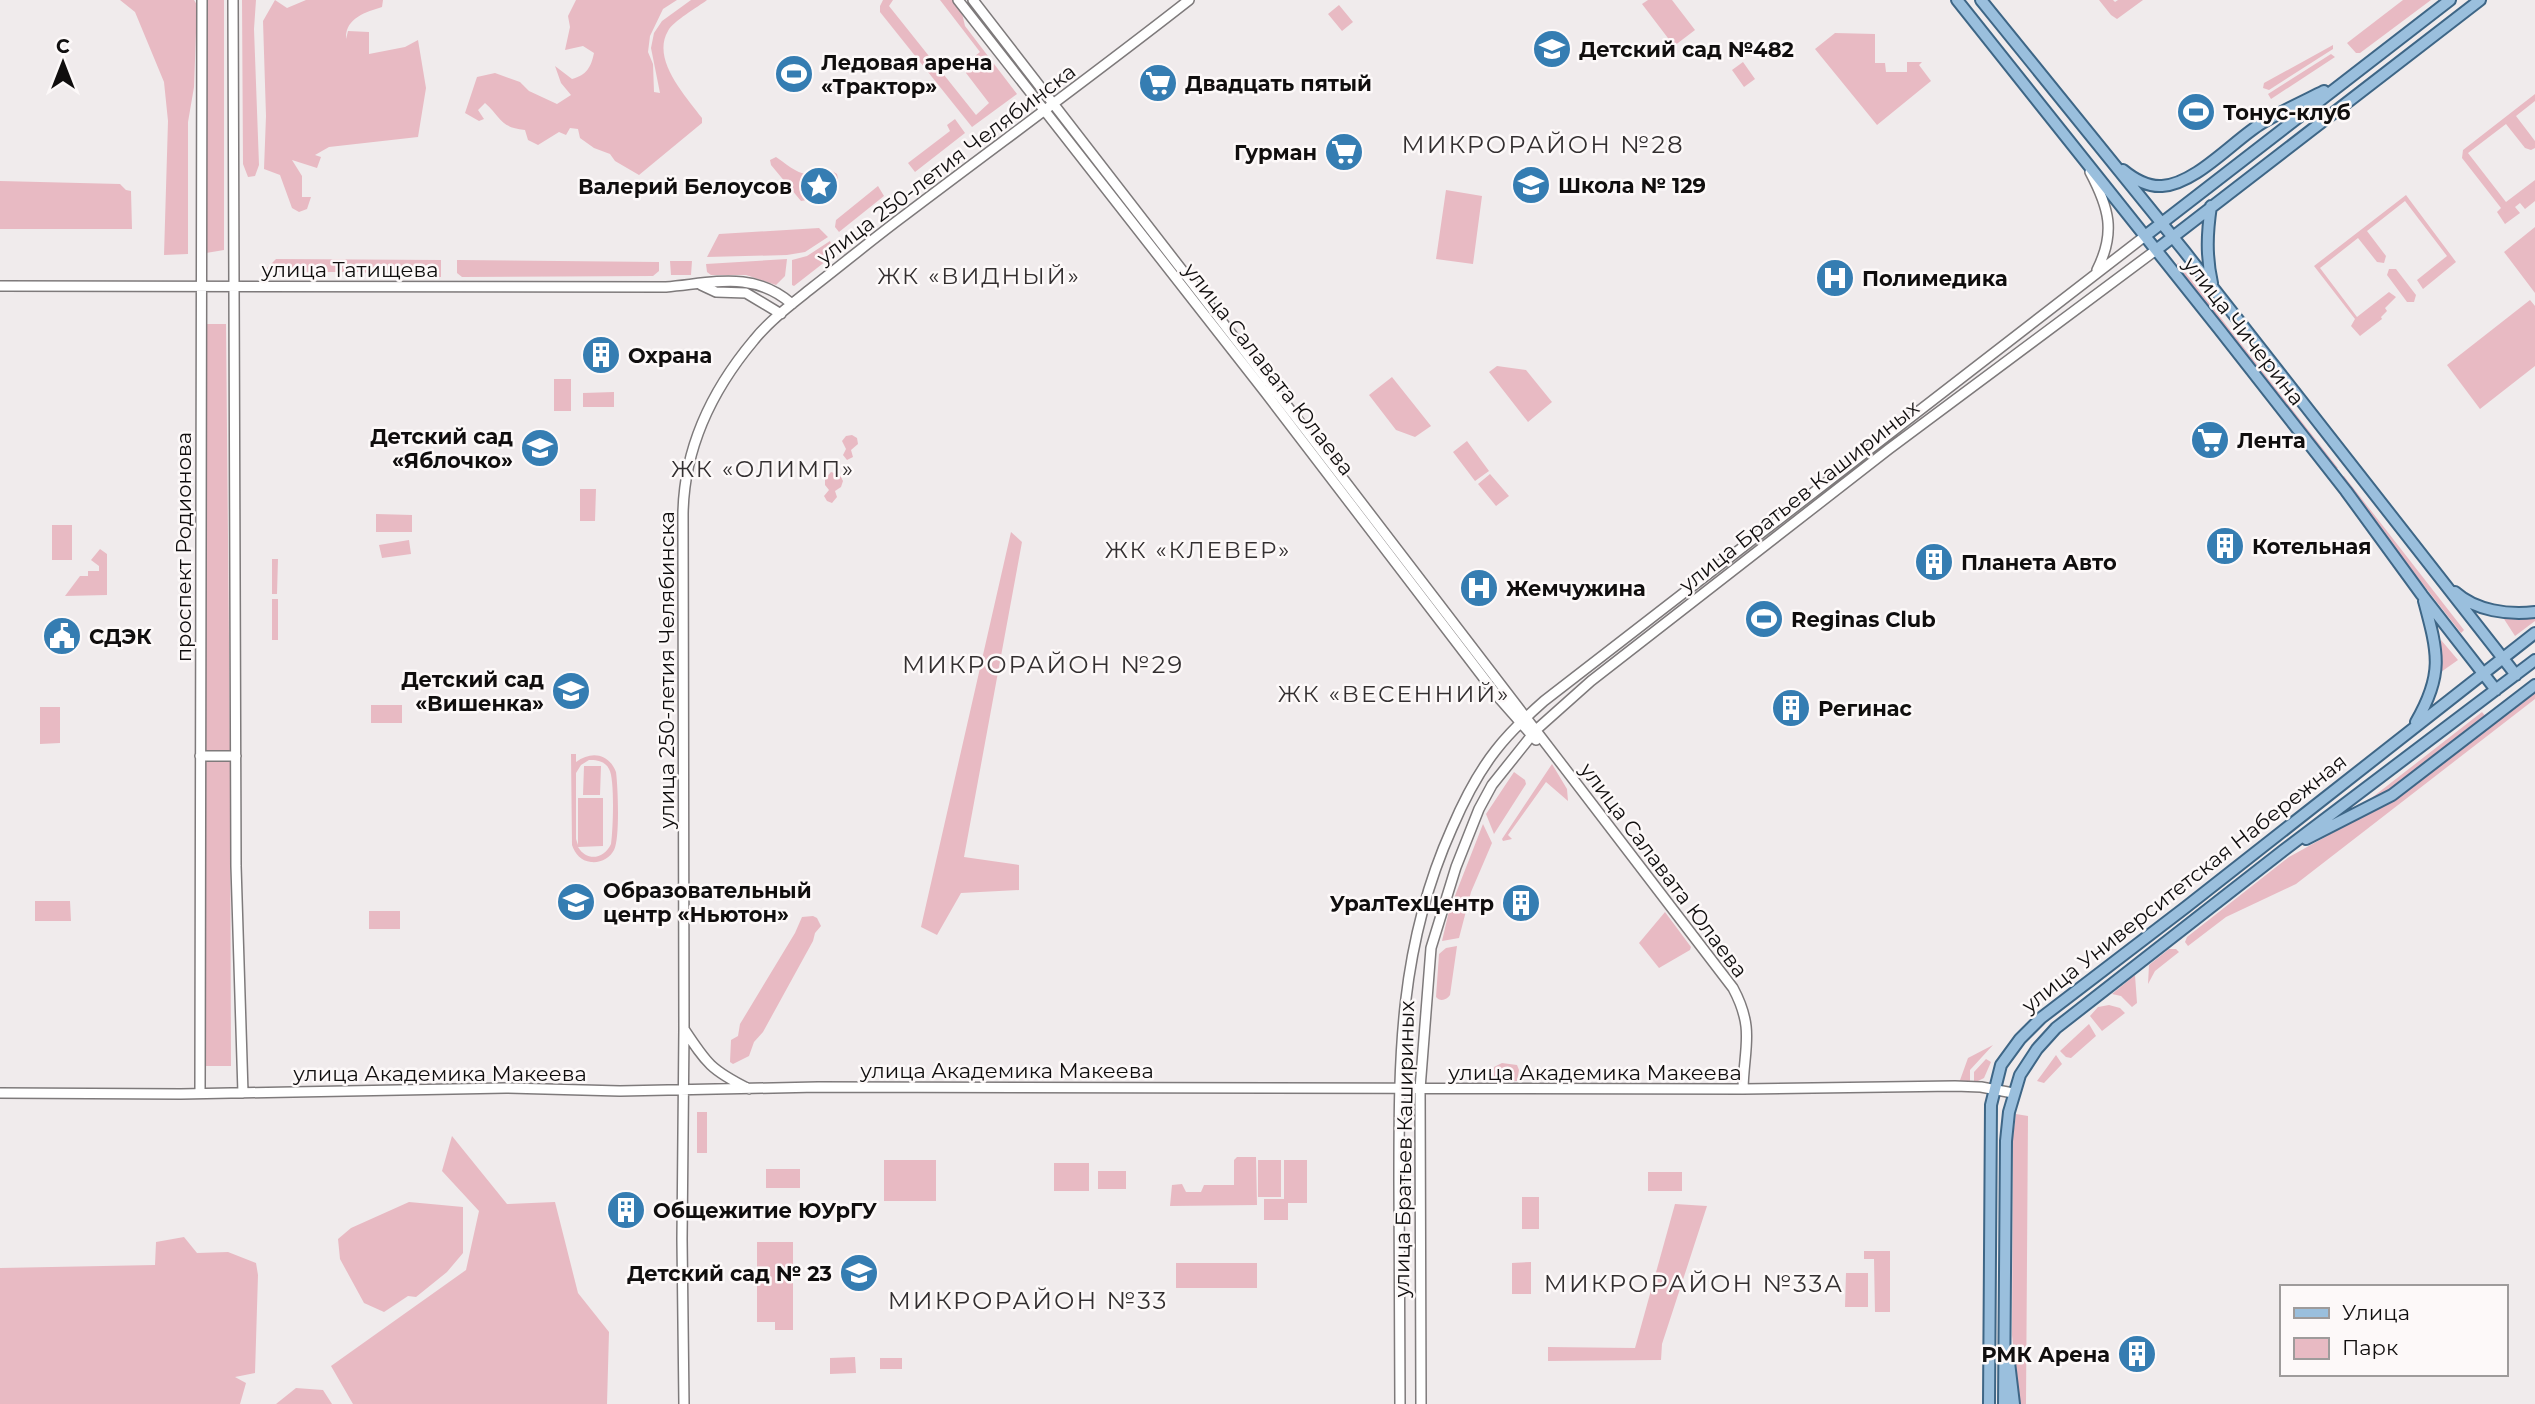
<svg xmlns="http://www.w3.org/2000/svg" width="2535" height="1404" viewBox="0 0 2535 1404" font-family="Montserrat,sans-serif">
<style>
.green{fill:#e8bac3;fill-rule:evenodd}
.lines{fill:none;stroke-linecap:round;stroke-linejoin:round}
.secondary-casing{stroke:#7e7a7b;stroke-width:12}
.primary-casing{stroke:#3e6686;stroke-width:14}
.secondary{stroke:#fff;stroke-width:9}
.primary{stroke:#9abfdd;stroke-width:10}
.labels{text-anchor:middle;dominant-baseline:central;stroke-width:5;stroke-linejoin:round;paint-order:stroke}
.poi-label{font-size:21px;font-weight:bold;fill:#100e0e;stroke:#fdf9f9;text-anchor:start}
.street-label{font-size:21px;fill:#100e0e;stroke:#fdf9f9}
.neighbourhood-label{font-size:23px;letter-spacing:2px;fill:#332f30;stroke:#fdf9f9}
.quarter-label{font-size:24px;letter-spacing:2px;fill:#332f30;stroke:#fdf9f9}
</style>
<rect width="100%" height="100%" fill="#f0ebec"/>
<path class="green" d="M120,0H194L197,5L194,87L188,122V254L164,255L168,121L164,82L135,12Z
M206,0H224V250L206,253Z
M242,0H256L254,29L259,165L255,176L248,177L243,164Z
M275,0L287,8L306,0H383L382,7C366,12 345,18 346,39L348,31L369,32V54L405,47L418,40L426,88L418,137L329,147L315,155L321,157L317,168L292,160L302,176V197H311L307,209L299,212L292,208L280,175L264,169L266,116L263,21Z
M576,0H677L663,9L650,36L648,52L653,64L654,92L660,93L651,48L654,33L662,21L691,0H707C698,7 673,21 668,31C651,60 686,96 702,118V123L639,175L615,161L610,154L594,148L580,138L578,129L570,128L566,135L559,132L538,145L528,140L525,130C499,127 502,118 485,103L478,110L484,119L479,121L465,113L477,77L495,73L520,82L529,91L557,104L571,95L561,83L555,66L572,79C587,75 591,67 594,53L583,46L565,50L570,27L568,16Z
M883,0H893L889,6L976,115L989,103L966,73C964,63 973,58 980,52L940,0H954L961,9L965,26L1017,94L972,127L880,12V6Z
M1648,0H1672L1695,30L1674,46L1642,4Z
M2099,0H2113L2115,2L2118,0H2143L2117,19L2111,15Z
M2403,0H2431L2360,53H2356L2347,43Z
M1339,5L1353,22L1342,31L1328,14Z
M1835,33L1875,34V63H1885L1886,72H1907V62H1922L1919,65L1931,81L1877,125L1815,49Z
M2333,45V49L2269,90L2263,88L2264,83Z
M2331,54L2335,57L2271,99L2268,94Z
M1743,62L1755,79L1744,87L1732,70Z
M2535,94V101L2516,116L2535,141V148L2531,150L2525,148L2506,124L2468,153L2506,202L2535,180V201L2525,209L2520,203L2515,207L2520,213L2505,224L2497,212L2501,208L2462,158L2463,150Z
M955,119L965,133L915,172L908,163L950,131L947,125Z
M776,157C800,174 802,178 832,171L837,174L838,179L813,199L801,201L771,165L770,160Z
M0,181L120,184L126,190L131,191L132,229H0Z
M878,186L884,196L839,232L835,227L836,220Z
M1446,190L1482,196L1473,264L1436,259Z
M2406,195L2456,262L2423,289L2417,280L2447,256L2405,201L2367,231L2386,256L2384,263L2377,262L2358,238L2320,268L2357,317L2389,292L2396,297L2385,308L2387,311L2381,317L2382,319L2360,336L2351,326L2355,319L2314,266Z
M2535,227V293L2504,252Z
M819,228L828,237L805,252L787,255L707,257L719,234Z
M830,241L835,254L794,286L792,285V260L807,256Z
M276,259L441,260V277L391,276L361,272H263Z
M787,259L785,276L776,285L746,275H711L707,272L706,264Z
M457,260L659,262V271L653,276L462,277L457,273Z
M670,261H692L691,275H671Z
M2178,263L2338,468L2334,470L2175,266Z
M2389,269H2396L2416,295L2414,302H2407L2387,275Z
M2530,300L2535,306V366L2480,409L2447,365Z
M203,324H226L230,750H205Z
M1497,366L1526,370L1552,402L1528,422L1489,372Z
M1392,377L1431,426L1415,437L1396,430L1369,395Z
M554,379H571V411H554Z
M614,392V407H583V393Z
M852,435L857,438L858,444L851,450L853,457L847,460L843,455L846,449L842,441L846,436Z
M1467,441L1489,471L1475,481L1453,452Z
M831,472L840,475L843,481L841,487L835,491L837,497L832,503L827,501L824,496L829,490L825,485V479Z
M1490,474L1509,496L1496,506L1478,484Z
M2344,476L2464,630L2461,633L2340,478Z
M580,489H596L595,521H580Z
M376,514L412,515V532H376Z
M52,525H72V560H52Z
M1011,532L1022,542L964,857L1019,865V890L961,893L937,935L921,927Z
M409,540L411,554L382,558L379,545Z
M100,549L107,554V595L65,596L80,576H88V571H99V566L91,560Z
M272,559H278L277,594H272Z
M272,599H278V640H272Z
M2504,619H2535V621L2515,636Z
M2441,640L2458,660L2441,672Z
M2535,690V699L2296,884L2226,917L2188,946L2185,942L2187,937L2289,857L2394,799Z
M371,705H402V723H371Z
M40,707H60V743L40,744Z
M2482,712L2486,717L2389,792L2356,810Z
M571,754H576V762C592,750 609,754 616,772C618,787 620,839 614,850C610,858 601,863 591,862C581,861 575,854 572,845ZM589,760C597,760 605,761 609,769C615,778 613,831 611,844C604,859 587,862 578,847L603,846V798H578V845L576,839V773L581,765Z
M205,761H230L231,1066H206Z
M1552,764L1567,789L1568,801L1546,782L1508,835L1512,839L1503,841L1502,839Z
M584,766H601L600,795H583Z
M1514,772L1525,780L1526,784L1494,834L1486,814Z
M1483,824L1492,843L1471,892L1459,938L1442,941L1449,911Z
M35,901H70L71,921H35Z
M369,911H400V929H369Z
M1665,912L1691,947L1690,950L1659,968L1639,943Z
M813,916L817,918L821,926L815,933L813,941L763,1032L754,1042L749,1056L733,1064L730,1062L731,1040L738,1036L740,1024L795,933L802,917Z
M1457,946L1450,995C1447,1000 1440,1002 1436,997L1439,954L1446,948Z
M2169,949H2176L2179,952L2155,971L2148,984L2149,965Z
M2135,975L2137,1003L2132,1007L2121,996L2112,994Z
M2109,1005L2120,1008L2125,1013L2102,1031L2090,1016L2098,1007Z
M2089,1024L2096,1036L2071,1058L2066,1057L2060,1051Z
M1993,1045L1970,1070V1083H1959L1968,1058Z
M2056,1055L2062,1064L2044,1083L2037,1081Z
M1986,1059L1991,1062L1984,1078L1974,1083V1072Z
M1502,1063L1517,1065L1519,1070L1517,1081L1501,1082L1494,1078V1067Z
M697,1112H707V1153H697Z
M2016,1114L2028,1116L2026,1404H2019L2012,1335L2013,1136Z
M452,1136L507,1204L555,1202L578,1293L609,1332L607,1404H353L331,1366L466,1270L479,1211L442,1171Z
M1237,1157H1256L1257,1205L1170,1206L1172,1185L1182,1184L1186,1192H1201L1204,1185H1234V1160Z
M884,1160H936V1201H884Z
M1258,1160H1281V1197H1258Z
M1284,1160H1307V1203H1288V1220H1264V1199H1284Z
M1054,1163H1089V1191H1054Z
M766,1169H800V1188H766Z
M1098,1171H1126V1189H1098Z
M1648,1172H1682V1191H1648Z
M1522,1197H1539V1229H1522Z
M409,1202L463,1207V1253L447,1272L416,1297L408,1296L384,1312L364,1303L340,1259L338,1239L351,1228Z
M1675,1204L1707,1206L1662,1344L1661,1360L1548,1361V1347L1635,1348Z
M184,1237L197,1253L228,1252L256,1263L258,1275L255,1373L235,1377L246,1383L240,1404H0V1268L155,1265L156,1242Z
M757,1242H793V1330H775V1322H757Z
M1864,1251H1890V1312H1875L1874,1259H1864Z
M1531,1262V1294H1512V1263Z
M1176,1263H1257V1288H1176Z
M1846,1273H1868V1307H1845Z
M855,1357L856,1373L830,1374V1358Z
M880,1358H902V1369H880Z
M296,1388L323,1390L332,1404H276Z"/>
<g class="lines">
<defs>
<path id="secondary" d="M233,0L236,866L243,1093
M958,0L1265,392L1499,698L1536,740
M973,0L1305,429L1733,988C1755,1029 1744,1047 1743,1089
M2090,172C2109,208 2116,232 2097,270
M701,285L716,292L746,293L781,314
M0,286L666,287C713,283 753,270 792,304
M200,756H236
M684,1029C707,1064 711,1070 749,1089
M0,1093L181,1094L506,1088L620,1091L818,1087L1743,1089L1955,1086L1981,1087L2013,1093
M200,1093L202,0
M684,1404L682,1239L684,1029L683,514C684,448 712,390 754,340C770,320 793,303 813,287C844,263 874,238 905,215C1000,143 1096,73 1189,0
M1400,1404C1400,1330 1400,1256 1399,1181C1399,1055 1399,946 1452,828C1464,800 1477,774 1496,750C1510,732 1527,716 1544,701L2145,236
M1421,1404L1420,1089L1431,948L1456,867L1479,809L1492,785L1536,730L1591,681L1889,449L2156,250"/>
<path id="primary" d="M1957,0L2219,329L2346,491L2422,595L2496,690
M1981,0L2185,252L2516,675
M2123,170C2134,179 2148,187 2162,186C2196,184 2234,140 2262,123C2282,111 2304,101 2324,91
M2211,206C2207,233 2206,256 2212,283
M2145,236L2450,0
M2156,250L2480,0
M2455,592C2476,611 2508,615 2535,612
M2416,722C2444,674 2438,653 2424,601
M2306,839L2392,795L2535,685
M2009,1362L2014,1404
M1989,1404L1991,1105L2001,1065L2020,1039L2041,1018L2186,907L2535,633
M2004,1404L2006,1141L2009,1112L2020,1075L2037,1049L2056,1028L2284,850L2535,660"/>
</defs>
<use href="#secondary" class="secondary-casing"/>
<use href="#primary" class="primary-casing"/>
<use href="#secondary" class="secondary"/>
<use href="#primary" class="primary"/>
</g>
<defs>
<symbol id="school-disc" viewBox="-11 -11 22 22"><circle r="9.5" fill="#357db2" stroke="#fdf9f9"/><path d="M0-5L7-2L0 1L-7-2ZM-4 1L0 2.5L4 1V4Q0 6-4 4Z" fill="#fff"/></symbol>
<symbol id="stadium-disc" viewBox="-11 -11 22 22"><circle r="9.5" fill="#357db2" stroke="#fdf9f9"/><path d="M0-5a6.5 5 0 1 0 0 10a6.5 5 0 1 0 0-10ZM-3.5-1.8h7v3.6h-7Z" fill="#fff"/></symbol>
<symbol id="supermarket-disc" viewBox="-11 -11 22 22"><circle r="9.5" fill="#357db2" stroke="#fdf9f9"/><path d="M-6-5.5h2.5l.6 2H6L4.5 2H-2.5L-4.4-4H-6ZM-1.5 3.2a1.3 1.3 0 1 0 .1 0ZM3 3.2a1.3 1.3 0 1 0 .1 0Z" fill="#fff"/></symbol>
<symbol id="sight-disc" viewBox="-11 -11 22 22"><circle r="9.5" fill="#357db2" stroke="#fdf9f9"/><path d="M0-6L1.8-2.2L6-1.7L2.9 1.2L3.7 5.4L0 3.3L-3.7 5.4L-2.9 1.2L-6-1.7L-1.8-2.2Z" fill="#fff"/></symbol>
<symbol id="hospital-disc" viewBox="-11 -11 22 22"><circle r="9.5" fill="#357db2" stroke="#fdf9f9"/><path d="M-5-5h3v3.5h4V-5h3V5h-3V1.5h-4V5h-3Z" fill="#fff"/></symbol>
<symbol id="building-disc" viewBox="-11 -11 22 22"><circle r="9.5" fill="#357db2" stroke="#fdf9f9"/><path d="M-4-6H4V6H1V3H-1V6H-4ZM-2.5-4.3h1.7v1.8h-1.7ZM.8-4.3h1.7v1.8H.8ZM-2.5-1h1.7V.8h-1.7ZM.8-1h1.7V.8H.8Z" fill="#fff"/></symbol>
<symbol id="civic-disc" viewBox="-11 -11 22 22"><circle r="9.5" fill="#357db2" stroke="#fdf9f9"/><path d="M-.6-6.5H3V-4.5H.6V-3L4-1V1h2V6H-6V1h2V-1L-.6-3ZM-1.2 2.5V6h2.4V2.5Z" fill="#fff"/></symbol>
</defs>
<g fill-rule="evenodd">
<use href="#school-disc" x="1530" y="27" width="44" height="44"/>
<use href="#stadium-disc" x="772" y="52" width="44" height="44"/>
<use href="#supermarket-disc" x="1136" y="61" width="44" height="44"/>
<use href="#stadium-disc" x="2174" y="90" width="44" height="44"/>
<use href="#supermarket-disc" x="1322" y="130" width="44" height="44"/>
<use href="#school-disc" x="1509" y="163" width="44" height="44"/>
<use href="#sight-disc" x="797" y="164" width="44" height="44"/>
<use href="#hospital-disc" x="1813" y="256" width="44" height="44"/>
<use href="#building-disc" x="579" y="333" width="44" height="44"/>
<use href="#supermarket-disc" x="2188" y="418" width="44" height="44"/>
<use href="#school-disc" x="518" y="426" width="44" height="44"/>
<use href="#building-disc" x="2203" y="524" width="44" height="44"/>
<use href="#building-disc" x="1912" y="540" width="44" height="44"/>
<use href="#hospital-disc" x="1457" y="566" width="44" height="44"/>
<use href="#stadium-disc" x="1742" y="597" width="44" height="44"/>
<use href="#civic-disc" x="40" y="614" width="44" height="44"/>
<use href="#school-disc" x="549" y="669" width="44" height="44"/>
<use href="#building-disc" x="1769" y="686" width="44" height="44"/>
<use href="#school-disc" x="554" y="880" width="44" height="44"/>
<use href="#building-disc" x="1499" y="881" width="44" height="44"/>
<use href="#building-disc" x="604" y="1188" width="44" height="44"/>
<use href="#school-disc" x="837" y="1251" width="44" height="44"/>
<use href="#building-disc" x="2115" y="1332" width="44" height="44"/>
</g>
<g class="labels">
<g class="poi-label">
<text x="1579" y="49">Детский сад №482</text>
<text x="821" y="62">Ледовая арена<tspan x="821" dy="24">«Трактор»</tspan></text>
<text x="1185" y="83">Двадцать пятый</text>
<text x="2223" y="112">Тонус-клуб</text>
<text x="1317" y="152" text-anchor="end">Гурман</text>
<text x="1558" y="185">Школа № 129</text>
<text x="792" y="186" text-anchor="end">Валерий Белоусов</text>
<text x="1862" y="278">Полимедика</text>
<text x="628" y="355">Охрана</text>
<text x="513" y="436" text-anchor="end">Детский сад<tspan x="513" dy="24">«Яблочко»</tspan></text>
<text x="2237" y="440">Лента</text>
<text x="2252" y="546">Котельная</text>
<text x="1961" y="562">Планета Авто</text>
<text x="1506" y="588">Жемчужина</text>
<text x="1791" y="619">Reginas Club</text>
<text x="89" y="636">СДЭК</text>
<text x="544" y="679" text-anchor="end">Детский сад<tspan x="544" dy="24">«Вишенка»</tspan></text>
<text x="1818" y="708">Регинас</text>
<text x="603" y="890">Образовательный<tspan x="603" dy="24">центр «Ньютон»</tspan></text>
<text x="1494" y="903" text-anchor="end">УралТехЦентр</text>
<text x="653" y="1210">Общежитие ЮУрГУ</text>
<text x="832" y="1273" text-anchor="end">Детский сад № 23</text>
<text x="2110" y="1354" text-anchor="end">РМК Арена</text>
</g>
<g class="street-label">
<text transform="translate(946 164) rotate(-37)">улица 250-летия Челябинска</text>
<text x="350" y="269">улица Татищева</text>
<text transform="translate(2244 331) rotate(52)">улица Чичерина</text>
<text transform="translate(1269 369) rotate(52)">улица Салавата Юлаева</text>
<text transform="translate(1799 496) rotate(-38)">улица Братьев Кашириных</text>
<text transform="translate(183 547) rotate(-90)">проспект Родионова</text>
<text transform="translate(666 670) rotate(-90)">улица 250-летия Челябинска</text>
<text transform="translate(1664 870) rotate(53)">улица Салавата Юлаева</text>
<text transform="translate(2184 883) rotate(-38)">улица Университетская Набережная</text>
<text x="1007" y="1070">улица Академика Макеева</text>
<text x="1595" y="1072">улица Академика Макеева</text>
<text x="440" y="1073">улица Академика Макеева</text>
<text transform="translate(1404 1149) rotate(-89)">улица Братьев Кашириных</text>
</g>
<g class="neighbourhood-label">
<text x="979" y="276">ЖК «ВИДНЫЙ»</text>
<text x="763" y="469">ЖК «ОЛИМП»</text>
<text x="1198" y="550">ЖК «КЛЕВЕР»</text>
<text x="1394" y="694">ЖК «ВЕСЕННИЙ»</text>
</g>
<g class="quarter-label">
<text x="1543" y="144">МИКРОРАЙОН №28</text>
<text x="1043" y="664">МИКРОРАЙОН №29</text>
<text x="1694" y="1283">МИКРОРАЙОН №33А</text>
<text x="1028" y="1300">МИКРОРАЙОН №33</text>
</g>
</g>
<rect x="2280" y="1285" width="228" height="91" fill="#fdf9f9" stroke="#9e9b9b" stroke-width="2"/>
<rect x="2294" y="1308" width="35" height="10" fill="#9abfdd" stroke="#9e9b9b" stroke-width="2"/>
<text x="2342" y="1320" font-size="21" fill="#100e0e">Улица</text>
<rect x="2294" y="1338" width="35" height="21" fill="#e8bac3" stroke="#9e9b9b" stroke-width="2"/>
<text x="2342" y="1355" font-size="21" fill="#100e0e">Парк</text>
<g transform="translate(63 63)" stroke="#fdf9f9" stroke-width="5" paint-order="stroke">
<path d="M0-5L12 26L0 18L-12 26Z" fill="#100e0e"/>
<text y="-10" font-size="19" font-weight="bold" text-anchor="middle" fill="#100e0e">С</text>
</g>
</svg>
